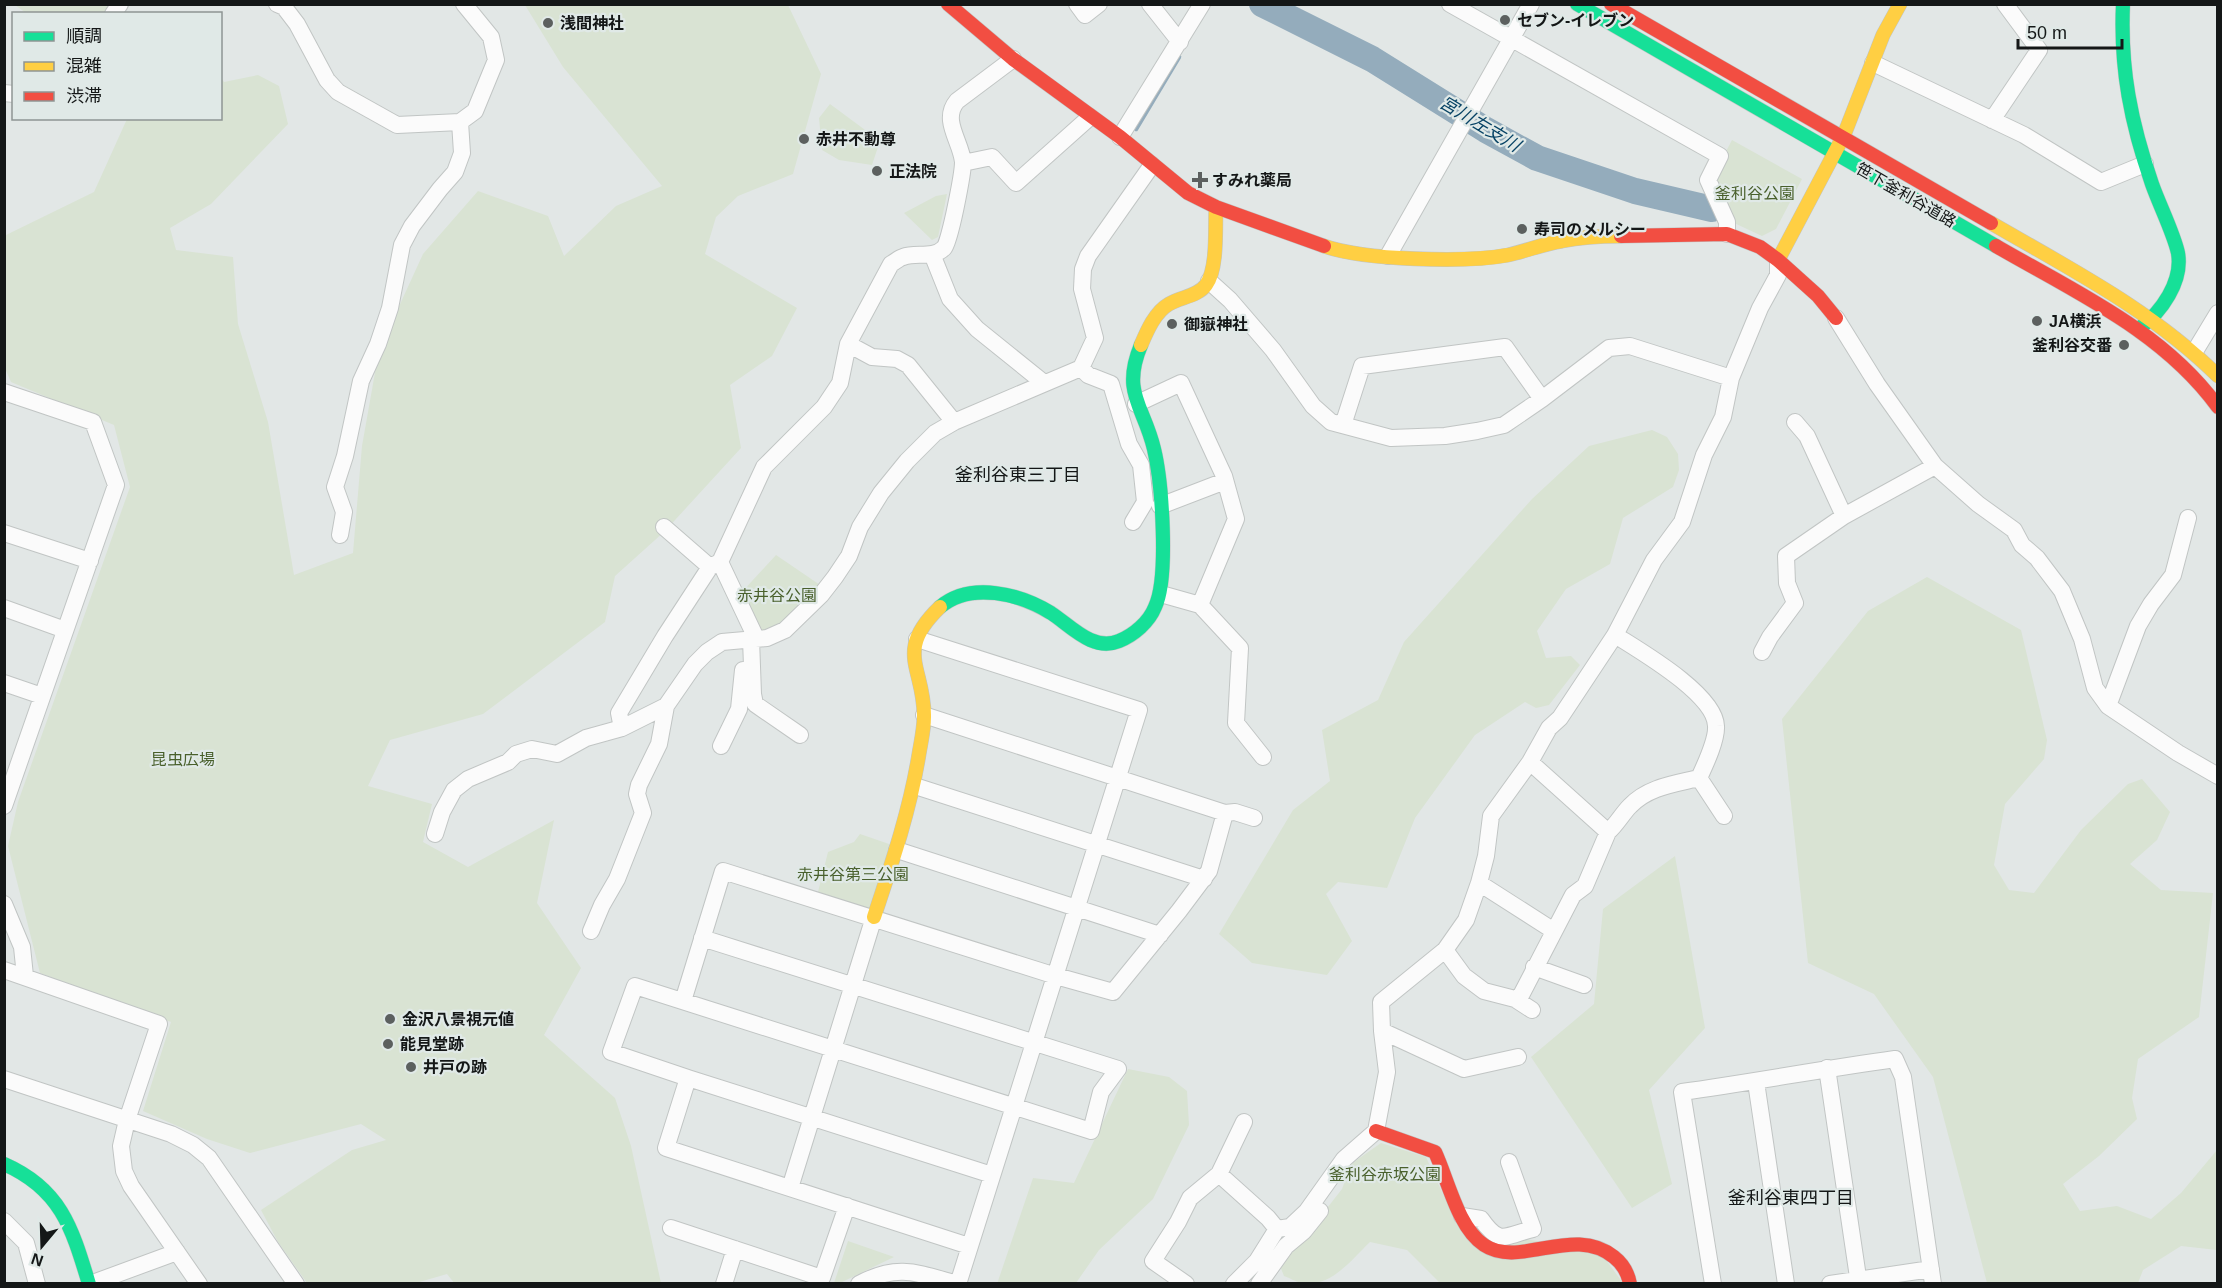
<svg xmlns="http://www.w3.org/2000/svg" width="2222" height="1288" viewBox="0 0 2222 1288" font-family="Arial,'Noto Sans JP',sans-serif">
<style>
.green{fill:#d9e3d3}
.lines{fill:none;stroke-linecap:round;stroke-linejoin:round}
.stream{stroke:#94acbc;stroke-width:4.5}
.river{stroke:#94acbc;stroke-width:26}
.street-casing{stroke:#c1c5c4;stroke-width:18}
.fast-casing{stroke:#c1c5c4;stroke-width:15}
.slow-casing{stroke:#c1c5c4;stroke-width:15}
.jam-casing{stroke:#c1c5c4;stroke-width:15}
.street{stroke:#fbfbfb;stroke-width:16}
.fast{stroke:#16e098;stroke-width:14}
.slow{stroke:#ffcf43;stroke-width:14}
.jam{stroke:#f24e42;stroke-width:14}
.poi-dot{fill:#5c605f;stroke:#e0e9e7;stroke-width:2}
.labels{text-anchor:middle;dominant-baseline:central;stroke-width:4.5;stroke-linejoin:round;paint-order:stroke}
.poi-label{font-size:16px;font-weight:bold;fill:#141717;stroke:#e0e9e7;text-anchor:start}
.park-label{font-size:16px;fill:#49602c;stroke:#e0e9e7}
.street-label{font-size:16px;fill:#141717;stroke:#e0e9e7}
.water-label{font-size:18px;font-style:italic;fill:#074365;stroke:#e0e9e7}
.neighbourhood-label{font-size:18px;fill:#141717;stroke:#e0e9e7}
</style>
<rect width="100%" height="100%" fill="#e2e7e6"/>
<path class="green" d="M15,5H110L103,14L26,13Z
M525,5H788L821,74L793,174L738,196L716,217L705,254L797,308L772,356L730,385L741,448L665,531L615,576L605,622L483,714L390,740L368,786L432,804L423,842L468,867L554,820L537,903L581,968L544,1035L615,1098L631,1146L661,1283L455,1284L447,1274L416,1283H307L278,1242L261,1210L352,1150L386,1140L361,1124L250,1153L207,1139L143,1111L171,1022L40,973L8,846L18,802L130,487L114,425L11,382L4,366V236L94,192L127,119L220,118L221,77L224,82L258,75L279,86L288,124L211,204L170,228L176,250L233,257L238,324L268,422L294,575L353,553L362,446L379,350L423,254L478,191L548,216L564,256L616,206L662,186L563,67Z
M830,104L880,141L872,165L839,160L822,150L819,118Z
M1732,140L1802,179L1776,229L1762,236L1732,222L1713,176Z
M947,194L938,237L932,240L904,213L936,196Z
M1652,430L1667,437L1678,454L1679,470L1673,487L1623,518L1610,564L1566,589L1537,631L1546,658L1571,656L1580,665L1549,705L1536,708L1525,702L1475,735L1415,818L1387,888L1338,882L1326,894L1352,941L1327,975L1252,963L1219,934L1293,810L1330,781L1322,730L1378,700L1404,642L1532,499L1589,446Z
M776,555L823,587L786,627L759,634L740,594Z
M1927,577L2021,630L2047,740L2044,759L2005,804L1994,865L2009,890L2034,893L2081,830L2128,784L2142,779L2170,812L2157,840L2130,864L2161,890L2213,893L2199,1017L2138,1059L2132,1098L2137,1119L2099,1156L2063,1184L2080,1211L2117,1206L2151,1219L2181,1193L2217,1150V1250L2181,1246L2143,1270L2138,1283H1987L1933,1077L1874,994L1808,963L1782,719L1868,611Z
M860,834L892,845L871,909L818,892L828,852L854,842Z
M1675,856L1705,1028L1649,1090L1672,1184L1632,1208L1531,1057L1594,1004L1603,909Z
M1128,1069L1169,1077L1187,1091L1189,1125L1153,1199L1099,1250L1076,1283L997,1284L1033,1178L1074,1183Z
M1381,1143L1426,1157L1457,1225L1587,1251L1603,1256L1623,1283H1440L1407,1250L1370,1242C1351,1260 1331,1288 1302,1283C1296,1282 1290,1278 1284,1276L1272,1246L1283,1233L1313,1226L1342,1189L1351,1164Z
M848,1241L894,1257L840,1283H834Z"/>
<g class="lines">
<path class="stream" d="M1136,129L1179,57"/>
<path class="river" d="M1262,4L1372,59L1486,130L1537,158L1635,191L1712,209"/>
<defs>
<path id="street" d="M277,4L284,7L297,24L327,80L338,92L397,125L460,122L475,111L496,60L491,37L464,4
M1077,4L1085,15L1099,4
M1150,4L1180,42
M1450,4L1720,156L1708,180L1727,222V234
M113,14L120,4
M1873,63L2024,135L2101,182L2145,164
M4,93L14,94
M1992,120L2039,50L2005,4
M1120,137L1202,4
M963,163L992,157L1016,183L1090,117
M932,254L950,299L977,329L1044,383
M1388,256L1531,4
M1209,281L1230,300L1273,350L1313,406L1331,422L1391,438L1445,436L1477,431L1504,425L1542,399L1609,348L1630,346L1731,378
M1836,318L1877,384L1935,466L1978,504L2014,530L2022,545L2037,558L2062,591L2082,639L2095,688L2108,706L2178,753L2218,776
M848,344L872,357L897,359L908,365L954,422
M2195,351L2218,313
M1081,368L1088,375L1111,384L1129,444L1141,465L1145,502L1133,522
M4,392L93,422L116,485L4,806
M1136,404L1181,383L1224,476L1236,519L1200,605
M1795,422L1807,436L1844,516
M1343,425L1362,366L1505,347L1542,399
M1160,506L1225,481
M664,527L710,567
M4,533L90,561
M340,535L344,512L335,487L345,456L361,381L378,344L390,308L402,245L412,226L440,189L455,172L462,153L460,122
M720,562L756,638
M1161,594L1200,605L1240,648L1236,723L1263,757
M4,608L65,630
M1615,635C1640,651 1715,694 1716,726C1717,740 1705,765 1699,778L1724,816
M751,639L753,694L755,704L800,735
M917,639L1139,710L958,1284
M1762,652L1770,637L1795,603L1787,583L1786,556L1844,516L1935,466
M4,683L42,696
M2108,706L2138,626L2151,604L2173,575L2188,518
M622,728L666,706
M721,746L739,709L743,670
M1530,762L1608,832C1617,824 1622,814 1630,806C1648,787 1674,784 1699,778
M915,786L1204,879
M1225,813L1235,812L1254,818
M435,834L442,812L454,790L468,779L508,762L516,754L532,749L557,754L586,738L622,728L619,713L665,636L710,567L720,562L764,467L824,407L840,383L848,344L891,264C895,262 899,258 903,257C916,252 933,259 944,248C950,242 963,173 963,162C961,141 941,120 957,101L1013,59
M897,850L1160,935
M1479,883L1554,931
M4,904L22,947L25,976
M591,931L602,905L617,879L643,813L637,794L639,785L659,744L666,706L695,664L707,652L722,642L767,638L785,630L821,595L835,577L849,556L860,527L881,493L907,461L935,433L954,422L1081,368L1095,338L1082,289L1083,269L1088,256L1152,165
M702,938L1118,1069L1101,1092L1091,1131L635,986L611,1052L688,1078L666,1148L969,1246
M1445,950L1464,976L1484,991L1515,999L1532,1010
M1534,967L1584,985
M4,970L159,1024L127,1120L121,1146L124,1171L131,1186L199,1284
M683,1001L723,871L1056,976L1113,992L1179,911L1209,871L1225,813L924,715
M1518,1001L1573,895L1585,886L1608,832
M1382,1031L1464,1069L1518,1057
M1827,1068L1859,1284
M688,1078L992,1175
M4,1079L171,1134L193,1145L209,1158L296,1284
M1756,1082L1786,1284
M1219,1174L1268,1218L1277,1229
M790,1188L874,917
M1462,1216L1481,1219C1500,1246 1504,1236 1533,1229L1509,1162
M4,1221L26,1243L37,1284
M671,1228L822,1278L847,1206
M90,1284L177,1252
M724,1284L735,1249
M859,1284C898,1263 918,1273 957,1284
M1186,1284L1153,1261L1178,1222L1190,1198L1219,1174L1244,1122
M1234,1284L1257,1261L1277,1229L1290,1227L1307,1211L1344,1159L1376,1131L1387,1072L1382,1031L1381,1002L1445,950L1466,920L1479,883L1486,856L1491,816L1530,762L1549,728L1560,718L1615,635L1654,560L1682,522L1704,455L1723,417L1731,378L1760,308L1778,275V260
M1259,1284L1286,1246L1304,1231L1320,1211
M1713,1284L1682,1092C1753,1082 1823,1069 1895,1059L1903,1077L1933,1284
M1830,1284L1931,1269"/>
<path id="fast" d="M1577,4L1996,246
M2123,4C2120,69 2131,123 2152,184C2159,204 2174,234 2178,253C2183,282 2161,312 2140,328
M940,607C971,581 1020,594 1051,613C1071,626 1093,652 1119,641C1134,635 1149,622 1155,607C1169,578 1162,482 1154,449C1144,406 1121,393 1141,345
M4,1164C61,1189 72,1228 89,1284"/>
<path id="slow" d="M1991,223C2072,270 2151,310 2218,376
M1324,246C1364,260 1465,263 1508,255C1526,251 1543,244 1562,241C1581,237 1601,236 1621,236
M1778,260L1844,135L1883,35L1900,4
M1141,345C1147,331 1155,312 1169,304C1181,297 1198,296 1206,285C1218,269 1215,227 1216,207
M874,917C892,863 910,810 919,754C921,742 924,729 924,717C925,668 893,652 940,607"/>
<path id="jam" d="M948,4L1013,59L1120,137L1188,193L1216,207L1324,246
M1611,4L1991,223
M1621,236L1727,234L1760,247L1778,260L1818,296L1836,318
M1996,246C2075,292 2163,331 2218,407
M1376,1131L1435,1152C1448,1180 1458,1228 1484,1245C1520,1269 1574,1224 1614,1257C1623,1264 1628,1273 1630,1284"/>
</defs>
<use href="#street" class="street-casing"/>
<use href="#fast" class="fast-casing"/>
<use href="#slow" class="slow-casing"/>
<use href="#jam" class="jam-casing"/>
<use href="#street" class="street"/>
<use href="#fast" class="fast"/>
<use href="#slow" class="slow"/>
<use href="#jam" class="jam"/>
</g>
<g class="poi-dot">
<circle cx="1505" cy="20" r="6"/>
<circle cx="548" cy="23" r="6"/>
<circle cx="804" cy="139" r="6"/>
<circle cx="877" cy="171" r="6"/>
<path d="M1197 171h6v6h6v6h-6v6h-6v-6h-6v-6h6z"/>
<circle cx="1522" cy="229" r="6"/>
<circle cx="2037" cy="321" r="6"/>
<circle cx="1172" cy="324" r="6"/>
<circle cx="2124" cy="345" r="6"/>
<circle cx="390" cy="1019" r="6"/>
<circle cx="388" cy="1044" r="6"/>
<circle cx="411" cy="1067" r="6"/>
</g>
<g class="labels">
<g class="poi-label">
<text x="1517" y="20">セブン-イレブン</text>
<text x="560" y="23">浅間神社</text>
<text x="816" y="139">赤井不動尊</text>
<text x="889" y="171">正法院</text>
<text x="1212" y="180">すみれ薬局</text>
<text x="1534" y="229">寿司のメルシー</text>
<text x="2049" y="321">JA横浜</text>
<text x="1184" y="324">御嶽神社</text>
<text x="2112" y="345" text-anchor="end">釜利谷交番</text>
<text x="402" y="1019">金沢八景視元値</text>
<text x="400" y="1044">能見堂跡</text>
<text x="423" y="1067">井戸の跡</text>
</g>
<g class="park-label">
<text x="1755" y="193">釜利谷公園</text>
<text x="777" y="595">赤井谷公園</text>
<text x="183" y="759">昆虫広場</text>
<text x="853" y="874">赤井谷第三公園</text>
<text x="1385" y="1174">釜利谷赤坂公園</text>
</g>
<g class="street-label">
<text transform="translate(1906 195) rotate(30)">笹下釜利谷道路</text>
</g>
<g class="water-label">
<text transform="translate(1480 124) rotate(31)">宮川左支川</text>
</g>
<g class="neighbourhood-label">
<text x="1018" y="475">釜利谷東三丁目</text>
<text x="1791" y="1198">釜利谷東四丁目</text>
</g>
</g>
<rect width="2222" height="1288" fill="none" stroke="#141717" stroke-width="12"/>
<rect x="12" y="12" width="210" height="108" fill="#e0e9e7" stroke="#8e9594" stroke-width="1.5"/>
<rect x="24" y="32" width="30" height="9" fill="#16e098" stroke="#8e9594" stroke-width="1.5"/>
<text x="66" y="42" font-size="18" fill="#141717">順調</text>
<rect x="24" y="62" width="30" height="9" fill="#ffcf43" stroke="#8e9594" stroke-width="1.5"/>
<text x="66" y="72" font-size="18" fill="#141717">混雑</text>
<rect x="24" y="92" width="30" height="9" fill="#f24e42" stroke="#8e9594" stroke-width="1.5"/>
<text x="66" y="102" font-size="18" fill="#141717">渋滞</text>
<g transform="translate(42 1246) rotate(199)" stroke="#e0e9e7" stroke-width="4.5" paint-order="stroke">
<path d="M0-4.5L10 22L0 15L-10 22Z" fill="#141717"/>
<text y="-9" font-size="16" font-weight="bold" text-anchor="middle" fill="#141717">N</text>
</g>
<path d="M2018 39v9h104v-9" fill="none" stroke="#141717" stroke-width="3"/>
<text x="2027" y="39" font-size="18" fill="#141717" stroke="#e0e9e7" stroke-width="4.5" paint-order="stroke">50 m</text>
</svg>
